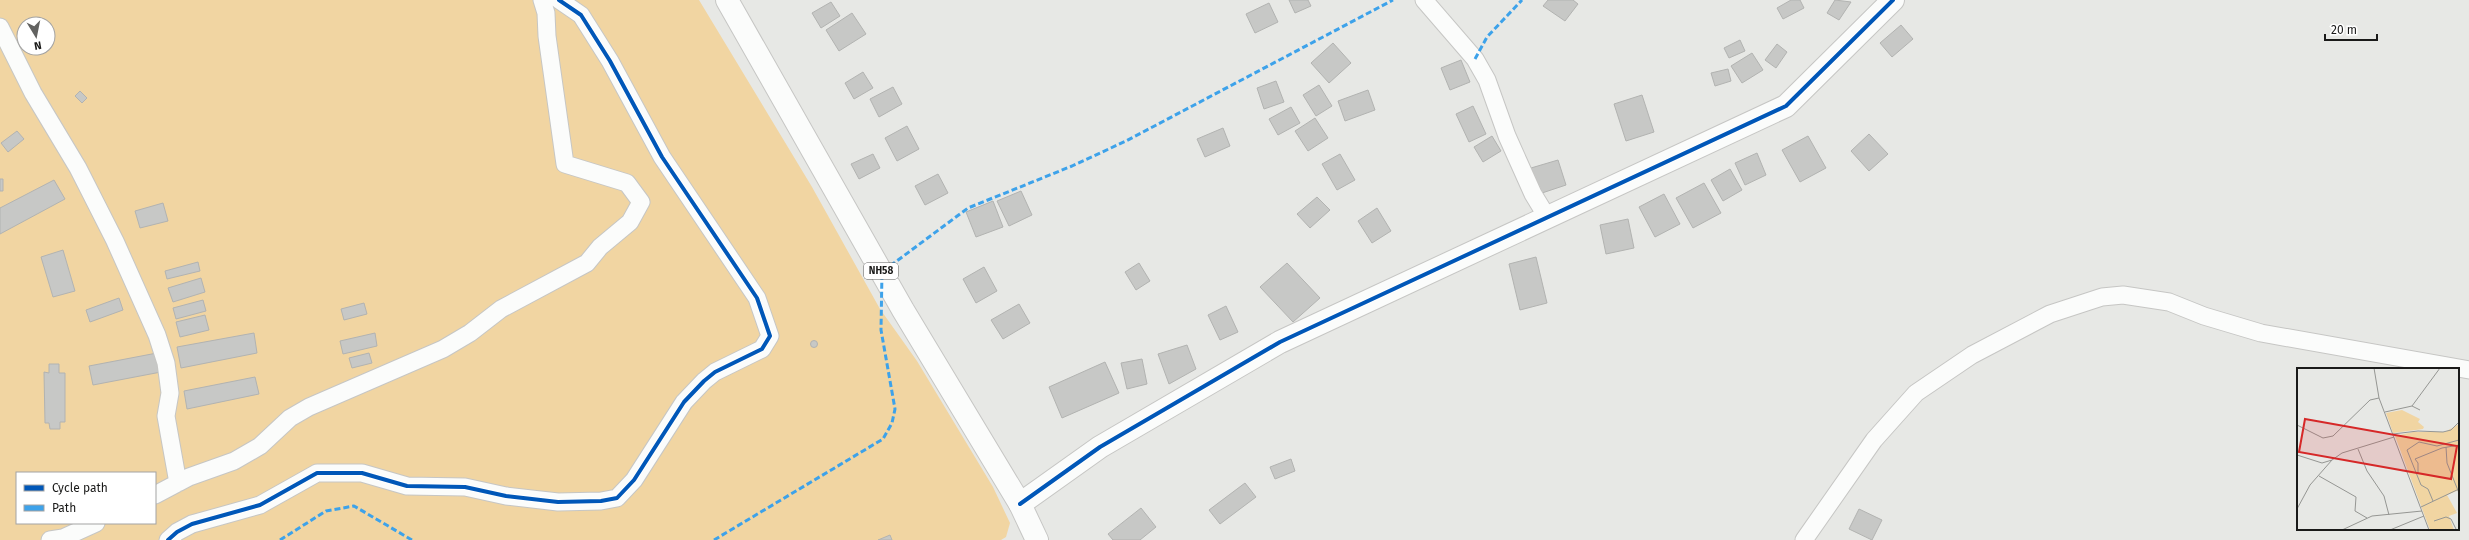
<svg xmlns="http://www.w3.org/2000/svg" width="2469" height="540" viewBox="0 0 2469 540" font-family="'Fira Sans',sans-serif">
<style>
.green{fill:#f1d5a2;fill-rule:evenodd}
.building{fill:#c7c8c6;stroke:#b2b3b1}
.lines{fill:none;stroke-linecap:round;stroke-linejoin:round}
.street-casing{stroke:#c6c6c4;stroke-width:19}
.secondary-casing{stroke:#c6c6c4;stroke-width:24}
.primary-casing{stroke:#c6c6c4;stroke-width:24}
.street{stroke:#fbfcfb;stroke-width:17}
.secondary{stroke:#fbfcfb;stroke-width:22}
.primary{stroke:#fbfcfb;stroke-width:22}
.quiet{stroke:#3da2ea;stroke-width:3;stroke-dasharray:6 3;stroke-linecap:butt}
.cycleway-casing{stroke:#fff;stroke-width:6}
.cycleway{stroke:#0057b8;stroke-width:4}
.labels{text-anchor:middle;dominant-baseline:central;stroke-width:3.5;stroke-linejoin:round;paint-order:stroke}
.shield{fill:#fff;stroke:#5f5f5e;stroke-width:1}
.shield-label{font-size:10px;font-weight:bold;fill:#1a1a19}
.inset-road{fill:none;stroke:#959693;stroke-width:1}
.view{fill:#d62828;fill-opacity:0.15;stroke:#d62828;stroke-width:2}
.inset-edge{fill:none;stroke:#1a1a19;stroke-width:2}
</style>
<rect width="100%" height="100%" fill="#e7e8e5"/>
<path class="green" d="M0,0H699L812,187L880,309L917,361L993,487L1010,523L1006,537L1001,540H0ZM24,24H48V48H24ZM17,473H155V523H17Z"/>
<path class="building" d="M1289,0H1308L1311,6L1295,13Z
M1548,0H1573L1578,4L1565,21L1543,6Z
M1791,0H1800L1804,8L1783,19L1777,8Z
M1835,0L1851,2L1839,20L1827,13Z
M831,2L840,16L821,28L812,13Z
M1269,3L1278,22L1255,33L1246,14Z
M852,13L866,34L839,51L826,30Z
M1901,25L1913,39L1892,57L1880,43Z
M1740,40L1745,51L1729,58L1724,48Z
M1333,43L1351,63L1329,83L1311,63Z
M1777,44L1787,52L1776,68L1765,60Z
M1752,53L1763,70L1742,83L1731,66Z
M1461,60L1470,82L1450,90L1441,68Z
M1728,69L1731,81L1715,86L1711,73Z
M863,72L873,88L854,99L845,83Z
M1276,81L1284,102L1264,109L1257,88Z
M1319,85L1332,106L1316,116L1303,95Z
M893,87L902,104L879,117L870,99Z
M1368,90L1375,110L1345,121L1338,101Z
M80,91L87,98L82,103L75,96Z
M1642,95L1654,132L1626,141L1614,104Z
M1473,106L1486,134L1469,142L1456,114Z
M1291,107L1300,123L1278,135L1269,119Z
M1315,118L1328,138L1308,151L1295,131Z
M907,126L919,149L897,161L885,138Z
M1223,128L1230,146L1205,157L1197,139Z
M17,131L24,139L8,152L1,143Z
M1869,134L1888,154L1869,171L1851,151Z
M1492,136L1501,151L1483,162L1474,147Z
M1808,136L1826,168L1800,182L1782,150Z
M1757,153L1766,175L1745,185L1735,163Z
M873,154L880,168L859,179L851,164Z
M1340,154L1355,180L1337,190L1322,164Z
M1558,160L1566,185L1539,194L1531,168Z
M1730,169L1742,190L1723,201L1711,180Z
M938,174L948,193L925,205L915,186Z
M0,179H3V191H0Z
M54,180L65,199L0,234V208Z
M1704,183L1721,213L1693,228L1676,198Z
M1021,191L1032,215L1009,226L997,201Z
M1664,194L1680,224L1655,237L1639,207Z
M1317,197L1330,210L1310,228L1297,214Z
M993,201L1003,227L976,237L966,212Z
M163,203L168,221L140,228L135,211Z
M1377,208L1391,231L1372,243L1358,221Z
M1628,219L1634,248L1606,254L1600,225Z
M63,250L75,291L53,297L41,257Z
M1536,257L1547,303L1520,310L1509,264Z
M198,262L200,271L167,279L165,271Z
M1139,263L1150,281L1136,290L1125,272Z
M1287,263L1320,298L1293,322L1260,287Z
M984,267L997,291L976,303L963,279Z
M201,278L205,292L173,302L168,288Z
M119,298L123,310L90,322L86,310Z
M203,300L206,311L176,319L173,308Z
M364,303L367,314L344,320L341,309Z
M1019,304L1030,323L1003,339L991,320Z
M1226,306L1238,332L1220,340L1208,315Z
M205,315L209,330L180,337L176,322Z
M254,333L257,353L181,368L177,347Z
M375,333L377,346L343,354L340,341Z
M810.5 344a3.5 3.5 0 1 1 7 0a3.5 3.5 0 1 1-7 0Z
M1187,345L1196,369L1169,384L1158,354Z
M157,353L161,372L93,385L89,366Z
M369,353L372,363L352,368L349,358Z
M1142,359L1147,384L1127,389L1121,363Z
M1105,362L1119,393L1062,418L1049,387Z
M49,364H59V373H65V422H60V429H50L49,423H45L44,372L49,373Z
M255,377L259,394L187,409L184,391Z
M1291,459L1295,471L1275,479L1270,467Z
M1245,483L1256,497L1220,524L1209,510Z
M1141,508L1156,527L1140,540H1113L1108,534Z
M1859,509L1882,520L1872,540L1849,529Z
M890,535L892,540H878Z"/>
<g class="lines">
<defs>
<path id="street" d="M1424,0L1475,59L1487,80L1507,136L1533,194L1547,217
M0,27L33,93L78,168L115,241L157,335L166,363L170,393L166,416L178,483
M155,495L189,477L234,461L260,446L290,418L309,407L443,349L470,333L501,309L587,263L600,247L630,222L641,202L627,183L565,164L547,36L546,13L542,0
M50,540L63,538L96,523
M168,540L177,532L192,524L260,505L317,473H362L407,486L465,487L506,496L558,502L601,501L617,498L634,480L684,402L704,381L715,372L762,349L770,336L757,298L662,157L610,61L581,15L559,0
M1804,540L1874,440L1916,393L1972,355L2050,314L2102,297L2123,295L2169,302L2204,316L2261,333L2469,370"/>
<path id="secondary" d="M1020,504L1100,447L1280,342L1786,106L1893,0"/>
<path id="primary" d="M727,0L903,310L1020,504L1037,540"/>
</defs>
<use href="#street" class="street-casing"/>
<use href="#secondary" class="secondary-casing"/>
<use href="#primary" class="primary-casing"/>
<use href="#street" class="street"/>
<use href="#secondary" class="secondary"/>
<use href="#primary" class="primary"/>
<path class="quiet" d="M1475,59L1487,37L1522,0
M280,540L326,511L354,506L412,540
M714,540L883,439L892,423L895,409L881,330L882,272L968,208L1072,166L1126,141L1393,0"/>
<defs>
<path id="cycleway" d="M1020,504L1100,447L1280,342L1786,106L1893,0
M168,540L177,532L192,524L260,505L317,473H362L407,486L465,487L506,496L558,502L601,501L617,498L634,480L684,402L704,381L715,372L762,349L770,336L757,298L662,157L610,61L581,15L559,0"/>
</defs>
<use href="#cycleway" class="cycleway-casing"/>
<use href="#cycleway" class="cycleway"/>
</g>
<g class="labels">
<rect class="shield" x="864" y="263" width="34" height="16" rx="3"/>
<g class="shield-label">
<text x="881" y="271">NH58</text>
</g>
</g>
<g transform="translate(2297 368)">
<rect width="162" height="162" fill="#e7e8e5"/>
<path d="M105,42L123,51L121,54L127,59L126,61L96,65L89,45ZM162,56V122L150,127L160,145L152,148L157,162H133L98,68L116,64H148Z" fill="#f1d5a2"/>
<path class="inset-road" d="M77,0L82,30L132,162M123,42L115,38L143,0M88,44L115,38M0,57L26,70L36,68L73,32L82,30M96,66L121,63L146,64L154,62L162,54M149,79L150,95L162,125M61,81L70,103L87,128L92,147M0,87L25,95L35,92M121,106V95L118,91L145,80L162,77M22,108L59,129L58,143L70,150M136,133L131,121L124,117L110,82L122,74L140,78L162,72M124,139L162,121M0,141L13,117L35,92L45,85L97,69M137,153L149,149L154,151L159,161M45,162L75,148L125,143M93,162L127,148"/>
<path class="view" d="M8,51L160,78L154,111L2,84Z"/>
<rect width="162" height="162" class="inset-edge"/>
</g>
<rect x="16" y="472" width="140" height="52" fill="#ffffff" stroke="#a3a3a3"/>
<rect x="24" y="485" width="20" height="6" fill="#0057b8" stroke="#a3a3a3"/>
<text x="52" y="492" font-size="12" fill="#1a1a19">Cycle path</text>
<rect x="24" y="505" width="20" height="6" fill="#3da2ea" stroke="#a3a3a3"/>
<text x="52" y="512" font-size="12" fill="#1a1a19">Path</text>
<g transform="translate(36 36) rotate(170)"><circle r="19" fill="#ffffff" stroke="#a3a3a3"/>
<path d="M0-3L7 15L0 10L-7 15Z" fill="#626260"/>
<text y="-6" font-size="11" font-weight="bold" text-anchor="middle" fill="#1a1a19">N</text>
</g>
<path d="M2325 34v6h52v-6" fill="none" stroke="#1a1a19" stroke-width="2"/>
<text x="2331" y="34" font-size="12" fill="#1a1a19" stroke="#ffffff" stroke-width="3" paint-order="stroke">20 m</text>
</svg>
